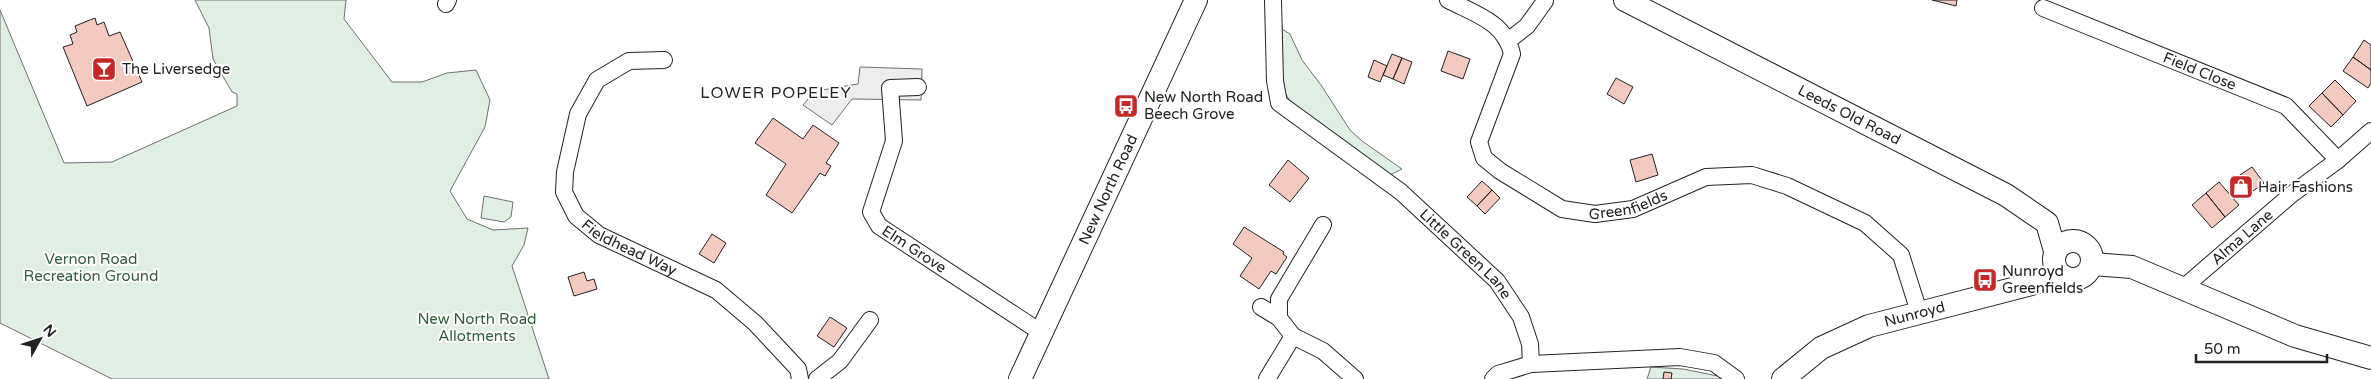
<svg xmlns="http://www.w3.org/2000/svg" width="2371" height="379" viewBox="0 0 2371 379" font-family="'Varela Round',sans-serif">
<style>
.green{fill:#e0efe3;stroke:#6f6f6f}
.parking{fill:#ededed;stroke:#6f6f6f}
.building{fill:#f3c9c0;stroke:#222}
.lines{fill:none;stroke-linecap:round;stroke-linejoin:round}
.street-casing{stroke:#222;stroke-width:18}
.secondary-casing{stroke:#222;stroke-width:24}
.street{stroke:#fff;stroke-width:16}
.secondary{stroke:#fff;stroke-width:22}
.labels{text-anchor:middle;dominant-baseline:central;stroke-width:4;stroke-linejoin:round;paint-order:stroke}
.poi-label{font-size:15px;fill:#222;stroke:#fff;text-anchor:start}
.street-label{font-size:15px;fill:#222;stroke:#fff}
.park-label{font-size:15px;fill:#2f5e38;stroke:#fff}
.neighbourhood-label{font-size:16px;letter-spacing:1px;fill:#222;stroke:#fff}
</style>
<rect width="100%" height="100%" fill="#fff"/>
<path class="green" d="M195,0H346L344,19L392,82H422L447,73L476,70L490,100L485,127L450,191L467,219L493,230L528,228L524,245L512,266L549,379H112L0,323V10L64,163L112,162L237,106V94L232,92L213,59L209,28Z
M1279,27L1290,34L1302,60L1321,85L1350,130L1362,141L1402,169L1390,175L1289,100L1281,85Z
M484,196L513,202L511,217L504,222L481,218Z
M1651,367L1683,369L1718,376L1721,379H1647Z"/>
<path class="parking" d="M860,67L922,69L921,100L852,99L832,125L803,105L812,94L822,90L858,84Z"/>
<path class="building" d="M1932,0H1957L1956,6Z
M95,18L97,25L104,22L109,36L120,32L142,82L87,106L63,47L73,44L70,35L77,32L75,26Z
M2364,40L2371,45V70L2353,57Z
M1448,51L1470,59L1463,79L1441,71Z
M1392,54L1402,58L1393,79L1383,75Z
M2353,57L2371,70V83L2368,88L2343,71Z
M1402,58L1412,62L1404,84L1393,79Z
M1374,60L1387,66L1380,82L1368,77Z
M1616,78L1633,87L1624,104L1607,94Z
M2335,80L2356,101L2343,115L2322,93Z
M2322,93L2343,115L2331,127L2309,106Z
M773,118L803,139L813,125L839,143L826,163L831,166L825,176L820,173L792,213L766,195L786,164L755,143Z
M1652,154L1658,175L1636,182L1630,160Z
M1288,160L1309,178L1290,202L1269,185Z
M2252,167L2264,183L2253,191L2240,175Z
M2240,175L2253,191L2242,199L2229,182Z
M1482,181L1492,190L1477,206L1467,197Z
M2219,182L2239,205L2225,217L2206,193Z
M1492,190L1500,198L1485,214L1477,206Z
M2206,193L2225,217L2212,228L2192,205Z
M1244,227L1284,252L1283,254L1287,257L1276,274L1271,271L1259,289L1240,276L1252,258L1233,244Z
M712,234L726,243L714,263L699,254Z
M584,272L587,281L594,279L597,289L574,296L568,277Z
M830,317L847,328L834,347L817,336Z
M1664,372L1672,373L1671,379H1663Z"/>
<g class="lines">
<defs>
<g id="street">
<path id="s1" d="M1273,0L1275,81L1279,103L1401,192L1497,281L1521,317L1530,344L1531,364"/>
<path id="s2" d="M1448,0C1475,14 1505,22 1512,54L1479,142L1484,158L1500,171L1562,209L1595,214L1633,209L1706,177L1752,175L1787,186L1865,223L1901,255L1919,312"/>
<path d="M446,4L448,0"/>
<path id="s3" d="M2043,8L2286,106L2338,160"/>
<path d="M1509,40L1527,26L1545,1"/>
<path id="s4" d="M664,60L629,61L597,80L578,114L565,172L564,192L576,216L599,235L716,290L755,323L798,369L800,379"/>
<path id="s5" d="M918,87L890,88L894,141L871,212L879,226L1042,333"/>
<path id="s6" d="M2183,288L2292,194L2338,160L2371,131"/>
<path d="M1261,307L1279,318L1293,336L1323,351L1355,379"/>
<path d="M1279,318V299L1323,225"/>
<path d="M817,379L840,361L870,320"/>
<path d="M1267,379L1293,336"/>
<path d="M1493,379L1498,374L1531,364L1680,357L1714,363L1736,379"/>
</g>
<g id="secondary">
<path id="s7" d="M1625,0L2006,195L2047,223L2055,251"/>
<circle cx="2073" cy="260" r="19"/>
<path d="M2092,264L2132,267L2295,336L2371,358"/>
<path id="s8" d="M1020,379L1196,0"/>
<path id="s9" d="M1783,379L1821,348L1869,326L2039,282L2058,273"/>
</g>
</defs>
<use href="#street" class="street-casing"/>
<use href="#secondary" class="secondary-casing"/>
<use href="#street" class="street"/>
<use href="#secondary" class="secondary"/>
</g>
<defs>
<symbol id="bar-square" viewBox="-11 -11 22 22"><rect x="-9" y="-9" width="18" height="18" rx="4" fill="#c62828" stroke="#fff"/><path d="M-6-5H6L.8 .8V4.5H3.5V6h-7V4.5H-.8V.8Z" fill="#fff"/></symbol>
<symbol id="bus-square" viewBox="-11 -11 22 22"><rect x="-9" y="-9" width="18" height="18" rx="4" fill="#c62828" stroke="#fff"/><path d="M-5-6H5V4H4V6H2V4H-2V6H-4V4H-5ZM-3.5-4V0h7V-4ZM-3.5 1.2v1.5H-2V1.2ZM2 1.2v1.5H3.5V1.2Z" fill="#fff"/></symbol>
<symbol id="shop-square" viewBox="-11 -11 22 22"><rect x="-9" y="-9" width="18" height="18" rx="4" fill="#c62828" stroke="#fff"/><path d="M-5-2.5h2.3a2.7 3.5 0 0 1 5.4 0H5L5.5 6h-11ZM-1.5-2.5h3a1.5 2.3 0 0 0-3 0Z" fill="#fff"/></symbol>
</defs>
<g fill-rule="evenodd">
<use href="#bar-square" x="90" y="55" width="28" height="28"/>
<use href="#bus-square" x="1112" y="92" width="28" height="28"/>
<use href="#shop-square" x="2227" y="173" width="28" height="28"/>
<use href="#bus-square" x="1971" y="266" width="28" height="28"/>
</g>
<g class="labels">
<g class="poi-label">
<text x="122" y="69">The Liversedge</text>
<text x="1144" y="97">New North Road<tspan x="1144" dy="17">Beech Grove</tspan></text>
<text x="2258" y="187">Hair Fashions</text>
<text x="2002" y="271">Nunroyd<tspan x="2002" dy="17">Greenfields</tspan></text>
</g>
<g class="street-label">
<text stroke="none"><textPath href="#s3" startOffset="169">Field Close</textPath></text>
<text stroke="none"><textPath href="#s7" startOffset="252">Leeds Old Road</textPath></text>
<text stroke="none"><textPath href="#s8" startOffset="209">New North Road</textPath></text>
<text stroke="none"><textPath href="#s2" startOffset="359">Greenfields</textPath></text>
<text stroke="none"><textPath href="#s6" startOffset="78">Alma Lane</textPath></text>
<text stroke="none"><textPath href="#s4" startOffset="280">Fieldhead Way</textPath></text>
<text stroke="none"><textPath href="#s5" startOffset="214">Elm Grove</textPath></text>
<text stroke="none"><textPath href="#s1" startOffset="344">Little Green Lane</textPath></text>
<text stroke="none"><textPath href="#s9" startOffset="149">Nunroyd</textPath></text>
</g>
<g class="park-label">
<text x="91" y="259">Vernon Road<tspan x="91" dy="17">Recreation Ground</tspan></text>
<text x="477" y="319">New North Road<tspan x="477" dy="17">Allotments</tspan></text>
</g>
<g class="neighbourhood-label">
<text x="776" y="93">LOWER POPELEY</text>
</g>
</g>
<g transform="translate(40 339) rotate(50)" stroke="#ffffff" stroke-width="4" paint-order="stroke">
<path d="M0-4L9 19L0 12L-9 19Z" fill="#222222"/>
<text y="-8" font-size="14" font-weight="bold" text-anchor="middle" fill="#222222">N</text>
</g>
<path d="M2196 354v8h131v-8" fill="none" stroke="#222222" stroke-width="2.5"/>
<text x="2204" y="354" font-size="15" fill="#222222" stroke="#ffffff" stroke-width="4" paint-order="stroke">50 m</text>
</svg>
